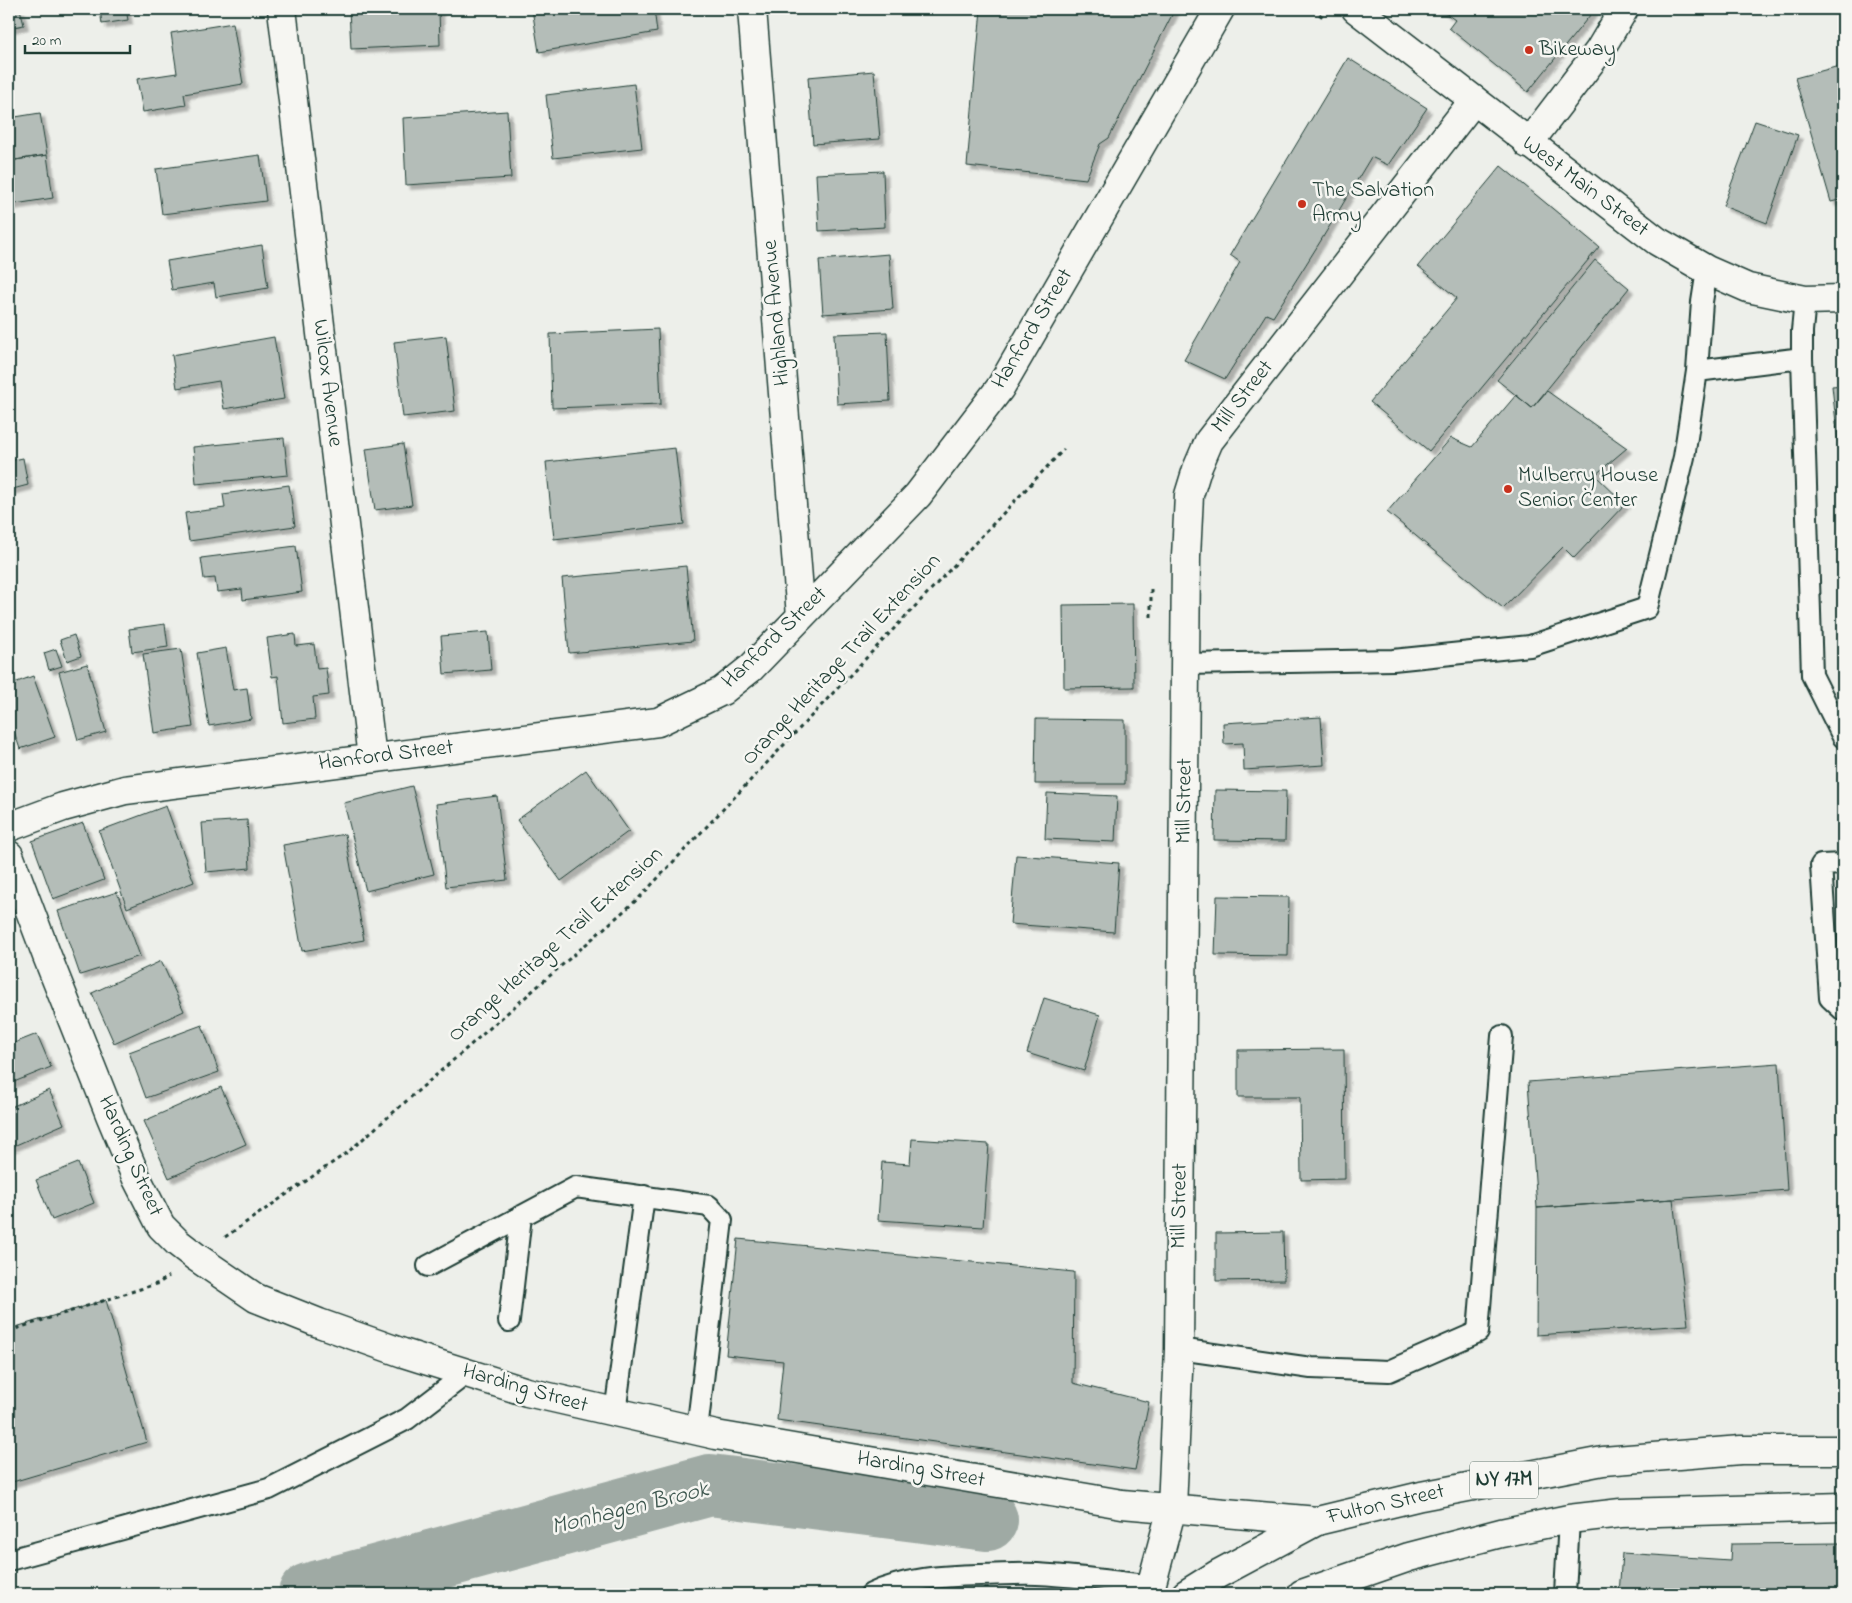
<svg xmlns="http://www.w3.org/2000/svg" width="1852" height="1603" viewBox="0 0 1852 1603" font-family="'Indie Flower',sans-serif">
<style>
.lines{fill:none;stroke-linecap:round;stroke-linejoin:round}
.river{stroke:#9faaa4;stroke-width:62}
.building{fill:#b4bdb8;stroke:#1f3d34;filter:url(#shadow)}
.service-casing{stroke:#1f3d34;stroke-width:24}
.minor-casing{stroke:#1f3d34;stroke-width:31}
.tertiary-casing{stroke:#1f3d34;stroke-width:31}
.primary-casing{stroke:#1f3d34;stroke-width:31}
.path{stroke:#1f3d34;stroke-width:3;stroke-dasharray:4 4;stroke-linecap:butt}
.service{stroke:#f6f6f2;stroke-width:20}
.minor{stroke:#f6f6f2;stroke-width:28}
.tertiary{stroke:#f6f6f2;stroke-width:28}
.primary{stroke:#f6f6f2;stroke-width:28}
.poi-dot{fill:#c8321e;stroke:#f6f6f2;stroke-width:2}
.labels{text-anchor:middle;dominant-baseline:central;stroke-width:5;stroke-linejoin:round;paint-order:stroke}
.shield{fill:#f6f6f2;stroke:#60746d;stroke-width:1}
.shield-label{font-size:21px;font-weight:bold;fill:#1f3d34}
.poi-label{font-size:22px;fill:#1f3d34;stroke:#f6f6f2;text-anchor:start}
.street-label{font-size:22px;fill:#1f3d34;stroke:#f6f6f2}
.water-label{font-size:24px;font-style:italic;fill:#3f5850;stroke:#f6f6f2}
</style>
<defs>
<filter id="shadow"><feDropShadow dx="4.5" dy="4.5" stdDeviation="1" flood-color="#0004"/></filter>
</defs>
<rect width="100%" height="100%" fill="#edefea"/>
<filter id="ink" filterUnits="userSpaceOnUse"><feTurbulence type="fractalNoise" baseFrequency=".02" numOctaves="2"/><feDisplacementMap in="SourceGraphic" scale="10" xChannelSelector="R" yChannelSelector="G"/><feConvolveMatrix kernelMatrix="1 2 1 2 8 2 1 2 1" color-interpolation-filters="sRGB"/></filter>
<g filter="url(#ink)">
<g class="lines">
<path class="river" d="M309,1594L710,1485L987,1520"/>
</g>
<path class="building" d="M9,9H20L24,25L9,28Z
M100,9H126L128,20L102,24Z
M349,9H439L440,45L351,49Z
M532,9H654L657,32L539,52Z
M981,9H1175L1109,138L1100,144L1086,179L967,166Z
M1440,9H1595L1528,92L1449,28L1455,20Z
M233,23L243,84L184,94L186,105L143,112L137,79L177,73L171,33Z
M1348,58L1427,108L1388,165L1371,157L1320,242L1273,317L1266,314L1225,379L1184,360L1240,262L1230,255Z
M1843,65V199L1831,202L1795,78Z
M874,71L880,139L813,144L808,77Z
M634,84L642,148L553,158L546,95Z
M507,111L511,178L406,185L403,118Z
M40,113L47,155L9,161V118Z
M1755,121L1798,135L1767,223L1723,206Z
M47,155L53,198L9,205V161Z
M260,155L266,201L162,214L156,169Z
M1501,166L1599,247L1429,451L1370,402L1457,298L1418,266Z
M883,171L885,227L819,231L816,174Z
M262,245L268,288L216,297L214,283L172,290L167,261Z
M889,254L893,309L823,314L819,260Z
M1595,260L1629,288L1532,408L1497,380Z
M658,329L661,404L552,408L550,334Z
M887,332L890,401L837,404L834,334Z
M446,336L455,411L403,417L394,342Z
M274,337L284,399L224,409L219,381L177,388L172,355Z
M1843,385V487L1832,386Z
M1547,391L1627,448L1595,475L1625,504L1574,558L1563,547L1503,608L1387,512L1451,438L1472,447L1516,395L1532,408Z
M284,438L288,475L196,484L193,447Z
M403,444L412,505L375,510L366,449Z
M675,448L684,524L554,539L546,462Z
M23,458L28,485L9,490V461Z
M289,485L295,526L189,541L185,513L225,508L223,494Z
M296,546L302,592L243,600L242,589L217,592L215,578L204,579L201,558Z
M686,566L693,641L569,653L562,578Z
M1133,604L1134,687L1064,688L1063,605Z
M165,624L168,647L132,652L129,629Z
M488,632L491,670L444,674L441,636Z
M295,634L296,646L314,644L317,669L326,668L329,695L313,697L315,719L283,723L278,676L272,677L267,638Z
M74,635L81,656L67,661L60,640Z
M226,648L233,690L247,688L251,719L209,726L197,653Z
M56,649L62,666L49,670L44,653Z
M181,649L193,727L154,733L143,654Z
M87,664L106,732L78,740L59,672Z
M33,676L55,737L20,749L9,717V685Z
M1321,717L1324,765L1244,770L1243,743L1224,744L1223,723Z
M1036,719L1125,720V784H1035Z
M586,770L629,831L561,881L517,820Z
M412,786L434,874L366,891L344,803Z
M1215,790L1286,791L1285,841L1214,840Z
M1047,793L1117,796L1115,842L1045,839Z
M497,796L507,880L446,887L436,804Z
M166,806L194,882L127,908L99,831Z
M247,820L250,868L206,872L202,823Z
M83,823L104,880L53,899L32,841Z
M345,834L364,940L302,951L283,845Z
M1016,855L1119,863L1114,932L1010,924Z
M117,892L140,956L80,975L58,911Z
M1217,896L1289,897L1288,956L1215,955Z
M161,961L184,1011L114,1043L92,993Z
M1044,998L1100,1015L1084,1071L1027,1053Z
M202,1025L219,1072L146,1098L129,1052Z
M37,1034L51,1067L9,1084V1045Z
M1344,1049L1345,1179L1301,1180L1300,1097H1238V1050Z
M1779,1063L1787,1190L1673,1199L1537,1208L1528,1082Z
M221,1087L246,1144L169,1178L144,1121Z
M49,1090L64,1124L9,1148V1108Z
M912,1139L989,1144L983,1227L878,1220L882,1162L910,1164Z
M78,1163L94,1203L52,1220L36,1180Z
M1673,1199L1688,1325L1536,1335L1537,1208Z
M1283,1232L1284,1280L1216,1281V1233Z
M738,1239L1074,1272L1073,1383L1149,1402L1135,1470L777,1420L783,1361L726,1355Z
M106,1300L147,1442L9,1483V1329Z
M1843,1543V1594H1619L1622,1553L1730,1560L1731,1544Z"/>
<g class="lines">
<defs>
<path id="service" d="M1805,300L1802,331V358L1812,675L1843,737
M1697,371L1802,358
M1186,664L1393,660L1530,646L1647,608L1684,457L1697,371L1702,302L1707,270
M1843,864L1821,865L1830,998L1843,1010
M428,1266L576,1187L709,1206L722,1220L697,1431
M509,1321L521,1216
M1179,1349L1311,1368L1389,1371L1478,1332L1502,1036
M615,1413L644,1196
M9,1560L269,1489L407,1419L467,1373
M871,1594C905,1578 942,1576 980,1575C999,1575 1018,1573 1037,1574C1076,1576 1114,1581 1152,1586
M1565,1594L1569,1519"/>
<path id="minor" d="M282,9L372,758
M752,9L801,616
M1528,144L1599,51L1624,9
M9,827L63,807L125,790L658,722L722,691L751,668L918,495L1000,388L1220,9
M9,855L47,956L111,1117L137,1179L161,1226L178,1243L196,1257L256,1298L319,1323L403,1353L527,1392L716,1435L1122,1504L1317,1521
M1149,1594L1172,1508L1179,1349L1186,557L1189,495L1197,469L1209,441L1474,100"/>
<path id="tertiary" d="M1356,9L1657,241L1707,270L1748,288L1805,300L1843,299"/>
<path id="primary" d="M1186,1594L1218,1574L1317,1521L1421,1496L1603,1461L1741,1450H1843
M1302,1594L1409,1557L1501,1533L1569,1519L1621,1513L1843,1507"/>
</defs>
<use href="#service" class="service-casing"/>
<use href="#minor" class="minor-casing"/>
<use href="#tertiary" class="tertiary-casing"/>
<use href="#primary" class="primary-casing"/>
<path class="path" d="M1313,9L1324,18
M1151,617V588
M225,1237L348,1152L640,897L1064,449
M9,1331L159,1283L169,1276"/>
<use href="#service" class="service"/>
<use href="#minor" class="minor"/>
<use href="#tertiary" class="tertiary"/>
<use href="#primary" class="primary"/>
</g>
</g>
<g class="poi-dot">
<circle cx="1529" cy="50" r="5"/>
<circle cx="1302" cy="204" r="5"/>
<circle cx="1508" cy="489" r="5"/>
</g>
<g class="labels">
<rect class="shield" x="1470" y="1461.5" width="68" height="37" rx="4"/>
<g class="shield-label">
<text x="1504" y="1480">NY 17M</text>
</g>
<g class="poi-label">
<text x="1539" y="50">Bikeway</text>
<text x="1312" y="191">The Salvation<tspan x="1312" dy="25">Army</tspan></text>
<text x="1518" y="476">Mulberry House<tspan x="1518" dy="25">Senior Center</tspan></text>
</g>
<g class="street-label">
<text transform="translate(1585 187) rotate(37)">West Main Street</text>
<text transform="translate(777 313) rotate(-95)">Highland Avenue</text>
<text transform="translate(1033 329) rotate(-59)">Hanford Street</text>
<text transform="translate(327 383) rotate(83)">Wilcox Avenue</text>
<text transform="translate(1243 397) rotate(-52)">Mill Street</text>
<text transform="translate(775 638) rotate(-44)">Hanford Street</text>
<text transform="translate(842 660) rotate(-47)">Orange Heritage Trail Extension</text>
<text transform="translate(386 756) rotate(-7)">Hanford Street</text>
<text transform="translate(1185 801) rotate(-89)">Mill Street</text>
<text transform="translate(556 945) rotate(-42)">Orange Heritage Trail Extension</text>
<text transform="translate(130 1156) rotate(66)">Harding Street</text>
<text transform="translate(1180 1206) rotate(-89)">Mill Street</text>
<text transform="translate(525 1389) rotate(16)">Harding Street</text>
<text transform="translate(921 1470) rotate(10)">Harding Street</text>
<text transform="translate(1386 1505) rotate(-13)">Fulton Street</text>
</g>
<g class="water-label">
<text transform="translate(630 1509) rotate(-14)">Monhagen Brook</text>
</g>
</g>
<rect width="1852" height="1603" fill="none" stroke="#f6f6f2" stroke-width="30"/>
<rect x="15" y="15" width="1822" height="1573" fill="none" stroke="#1f3d34" stroke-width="2" filter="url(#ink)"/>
<path d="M25 45v8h105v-8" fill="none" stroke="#1f3d34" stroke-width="2.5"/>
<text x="32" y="45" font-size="15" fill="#1f3d34" stroke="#f6f6f2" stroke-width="4" paint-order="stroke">20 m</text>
</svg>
